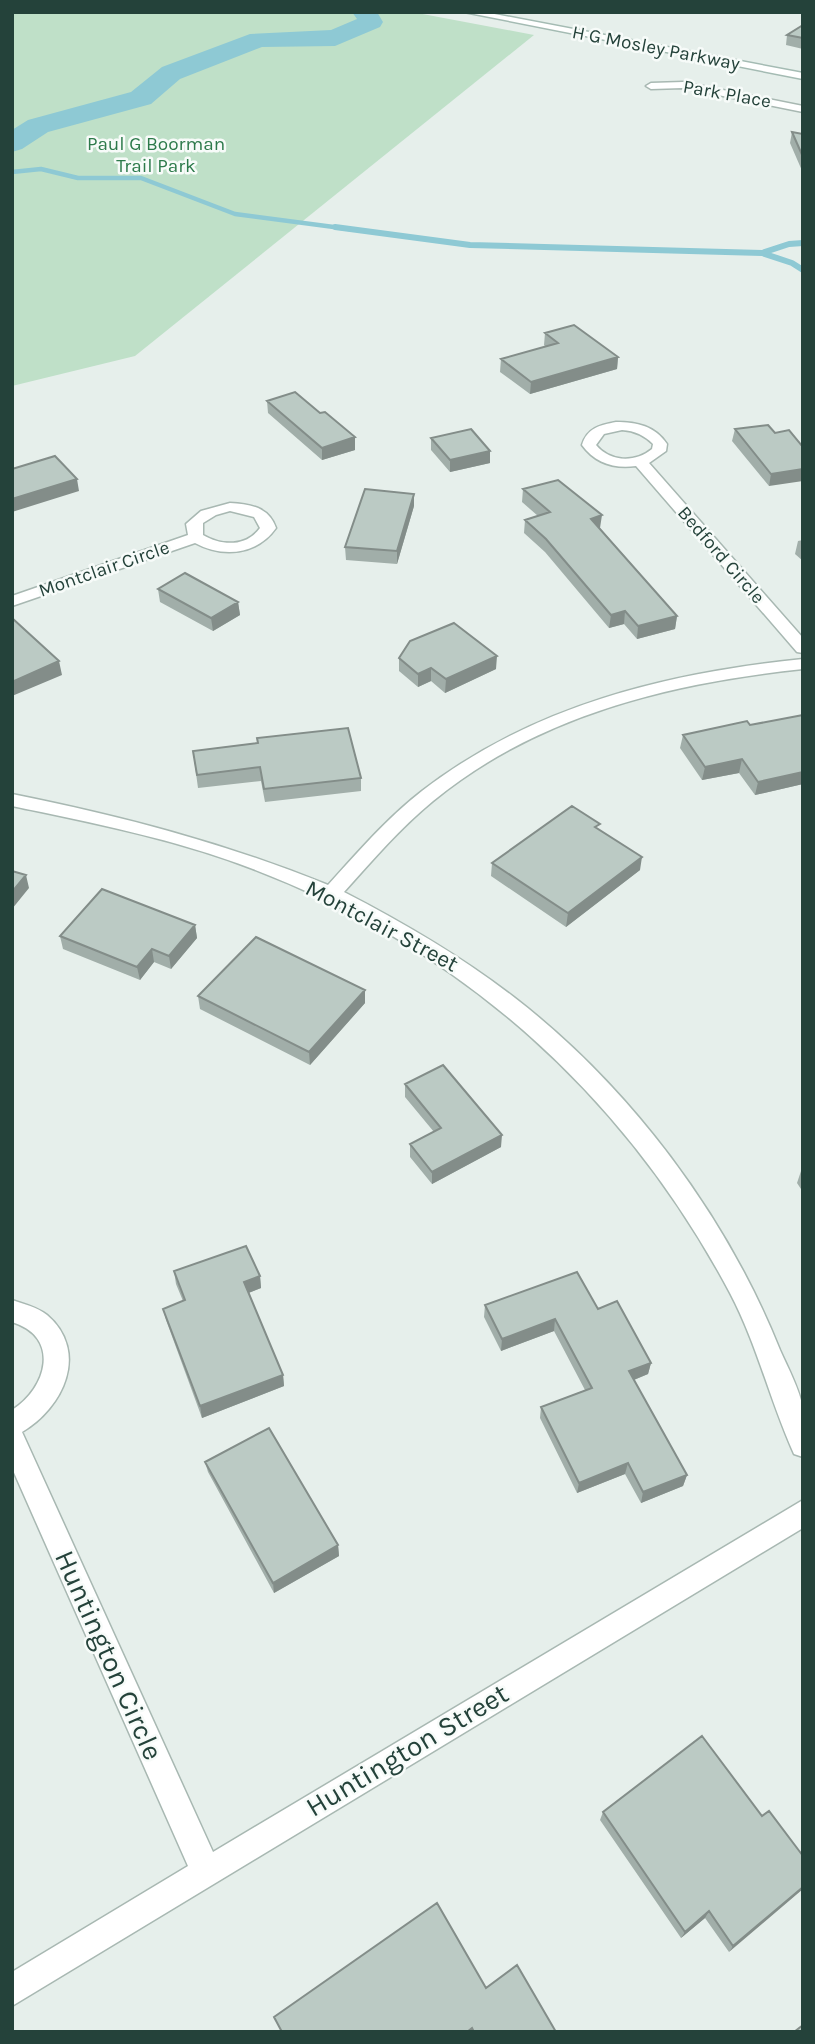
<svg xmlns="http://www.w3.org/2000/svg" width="815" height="2044" viewBox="0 0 815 2044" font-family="Karla,sans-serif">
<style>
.green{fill:#bfe0c8}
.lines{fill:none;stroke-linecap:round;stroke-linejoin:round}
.stream-far1{stroke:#8ec9d4;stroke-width:4.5}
.stream{stroke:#8ec9d4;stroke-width:6}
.river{fill:#8ec9d4;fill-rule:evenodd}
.street-casing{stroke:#a8b8b2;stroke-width:3}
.secondary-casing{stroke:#a4bbb3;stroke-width:3}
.street{fill:#fff;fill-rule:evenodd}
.secondary{fill:#fff;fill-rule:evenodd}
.wall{fill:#a1aea9}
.shaded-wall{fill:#838d89}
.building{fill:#bbcac4;stroke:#838d89;stroke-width:2}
.labels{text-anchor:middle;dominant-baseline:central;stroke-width:5;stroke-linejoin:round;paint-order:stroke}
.far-street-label{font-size:19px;fill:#24423a;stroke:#f7fbf9}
.far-park-label{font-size:19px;fill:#2d7a4b;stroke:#f7fbf9}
.street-label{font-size:23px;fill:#24423a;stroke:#f7fbf9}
.near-street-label{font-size:28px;fill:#24423a;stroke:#f7fbf9}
</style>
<rect width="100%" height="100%" fill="#e6efeb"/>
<path class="green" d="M12,12H412L534,35L135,356L12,386Z"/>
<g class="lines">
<path class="stream-far1" d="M12,172L41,169L78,178H141L235,214L349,229"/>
<path class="stream" d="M335,227L470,245L762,253L789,244L803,243
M762,253L792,263L803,270"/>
<path class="river" d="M352,12H377L383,22L380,27L335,46L262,47L180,79L151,104L48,132L22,149L12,152V130L28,120L131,92L162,67L250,34L331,30L357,19Z"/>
<defs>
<path id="street" d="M683,82L803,106V112L683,88L651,89L646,86L651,83Z
M616,422C637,422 655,426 667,444L666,451L649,463L803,638V653L797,652L636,466C614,469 595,463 582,445C587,428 600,425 616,422ZM622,430C635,431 644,435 653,444L652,449C635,463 610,462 596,445L604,434Z
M230,503C250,504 269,507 276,528C257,555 223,558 195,543L12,606V596L188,535L186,524L201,511ZM230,511L254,517L260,528C246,547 222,546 203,535V523L216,515Z
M803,659V669C670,683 538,715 433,801C400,828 372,861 344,892C404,923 461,956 515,998C630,1087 726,1215 780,1350C788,1368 800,1390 803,1409C805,1424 803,1442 803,1457L794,1454C770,1401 757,1344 730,1293C625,1095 461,948 253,869C175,839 93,823 12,806V794C121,816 225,843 328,885C358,852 387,818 422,791C532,706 666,673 803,659Z
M12,1300C24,1304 37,1307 47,1315C90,1352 63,1408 22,1432L213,1852L803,1500V1528L12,2006V1972L188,1866L12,1468V1410C47,1388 61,1337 12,1322Z"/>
<path id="secondary" d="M464,12H484L803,73V79Z"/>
</defs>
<use href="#street" class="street-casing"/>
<use href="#secondary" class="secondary-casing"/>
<use href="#street" class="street"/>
<use href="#secondary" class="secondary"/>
</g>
<path class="wall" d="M803,25V49L786,45L787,35Z
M792,132L803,134V173L790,143Z
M545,333L618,357L617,369L530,394L500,372L501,359L546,347L544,345Z
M267,401L355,450L322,460L268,413Z
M735,429L775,433L789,430L769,486L732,441Z
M431,438L490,451V463L450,472L431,450Z
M523,489L600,528L677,616L675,629L637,639L624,624L609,628L545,552L524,533L525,520L538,516L522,502Z
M414,506L397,564L346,560L345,547Z
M803,540V561L795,554L798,541Z
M158,589L238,602L240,615L213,631L160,602Z
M399,658L496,669L445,693L431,681L418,687L399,671Z
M803,715V784L755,795L739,773L702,780L680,748L683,735L750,725Z
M193,751L361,778V791L265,802L261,781L198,788Z
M599,830L640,870L566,927L491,876L492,863Z
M195,925L197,938L171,969L154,962L140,980L63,949L60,936Z
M198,996L365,1003L310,1065L200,1009Z
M405,1084L501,1147L432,1184L410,1157V1144L434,1132L405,1097Z
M803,1170V1192L797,1183L801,1171Z
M174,1271L260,1276L261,1288L248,1293L283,1375L284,1386L202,1418L166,1320L163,1309L183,1301L176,1284Z
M485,1305L598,1309L651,1363L648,1374L634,1380L687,1475L683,1486L641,1503L625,1474L577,1493L540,1418L541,1407L585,1390L554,1331L501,1351L484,1317Z
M205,1462L338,1545L339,1556L274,1593L208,1472Z
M603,1812L762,1816L803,1856L729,1952L705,1918L681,1938L600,1820Z"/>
<path class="shaded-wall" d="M618,357L617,369L530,394L531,382Z
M355,437V450L322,460V448Z
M490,451V463L450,472V460Z
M803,469V481L769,486L771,474Z
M77,479L79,491L12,512V499Z
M414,494V506L397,564V551Z
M602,515L600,528L590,531L591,519Z
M238,602L240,615L213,631L211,618Z
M625,611L624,624L609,628L611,615Z
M677,616L675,629L637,639L638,626Z
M497,656L496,669L445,693L446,679Z
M59,661L62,675L12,696V682Z
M431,668V681L418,687V674Z
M742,759L739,773L702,780L705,767Z
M803,772V784L755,795L758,782Z
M642,857L640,870L566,927L568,913Z
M26,875L29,888L12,909V892Z
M195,925L197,938L171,969L169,956Z
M152,949L154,962L140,980L137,967Z
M365,990V1003L310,1065L309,1052Z
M502,1135L501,1147L432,1184V1172Z
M260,1276L261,1288L246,1294L244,1282Z
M555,1319L554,1331L501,1351L502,1339Z
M651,1363L648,1374L626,1383L629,1371Z
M283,1375L284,1386L202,1418L200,1406Z
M628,1463L625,1474L577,1493L579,1483Z
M687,1475L683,1486L641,1503L643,1492Z
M338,1545L339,1556L274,1593L273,1583Z
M803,1887V1889L729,1952L733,1946Z
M709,1911L705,1918L681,1938L685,1932Z"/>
<path class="building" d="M803,25V38L787,35Z
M792,132L803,134V157Z
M574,325L618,357L531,382L501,359L558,343L545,333Z
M295,392L320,413L325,412L355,437L322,448L267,401Z
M768,425L775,433L789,430L803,447V469L771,474L735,429Z
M471,429L490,451L450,460L431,438Z
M55,456L77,479L12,499V469Z
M558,480L602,515L591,519L677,616L638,626L625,611L611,615L546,539L525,520L550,512L523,489Z
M365,489L414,494L397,551L345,547Z
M185,573L238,602L211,618L158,589Z
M12,618L59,661L12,682Z
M454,623L497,656L446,679L431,668L418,674L399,658L410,641Z
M803,715V772L758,782L742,759L705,767L683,735L747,721L750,725Z
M348,728L361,778L264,789L260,767L197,775L193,751L258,743L257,738Z
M572,806L600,824L595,827L642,857L568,913L492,863Z
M12,871L26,875L12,892Z
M102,889L195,925L169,956L152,949L137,967L60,936Z
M256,937L365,990L309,1052L198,996Z
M443,1065L502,1135L432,1172L410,1144L441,1128L405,1084Z
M246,1246L260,1276L244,1282L283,1375L200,1406L163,1309L185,1300L174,1271Z
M577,1272L598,1309L617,1301L651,1363L629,1371L687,1475L643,1492L628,1463L579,1483L541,1407L592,1388L555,1319L502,1339L485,1305Z
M269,1428L338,1545L273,1583L205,1462Z
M702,1736L762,1816L769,1811L803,1856V1887L733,1946L709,1911L685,1932L603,1812Z
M437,1903L486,1988L517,1965L556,2032H474L472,2028L467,2032H282L274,2017Z
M803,2025V2032H794Z"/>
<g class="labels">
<g class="far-street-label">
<text transform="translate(656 48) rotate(11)">H G Mosley Parkway</text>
<text transform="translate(727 94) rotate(10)">Park Place</text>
<text transform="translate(721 555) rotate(49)">Bedford Circle</text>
<text transform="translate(104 569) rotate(-19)">Montclair Circle</text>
</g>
<g class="far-park-label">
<text x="156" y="144">Paul G Boorman<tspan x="156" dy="22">Trail Park</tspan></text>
</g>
<g class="street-label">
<text transform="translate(382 926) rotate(28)">Montclair Street</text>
</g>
<g class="near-street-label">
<text transform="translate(109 1655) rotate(66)">Huntington Circle</text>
<text transform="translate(407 1750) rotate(-31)">Huntington Street</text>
</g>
</g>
<rect width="815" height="2044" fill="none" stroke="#24423a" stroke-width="28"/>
</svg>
